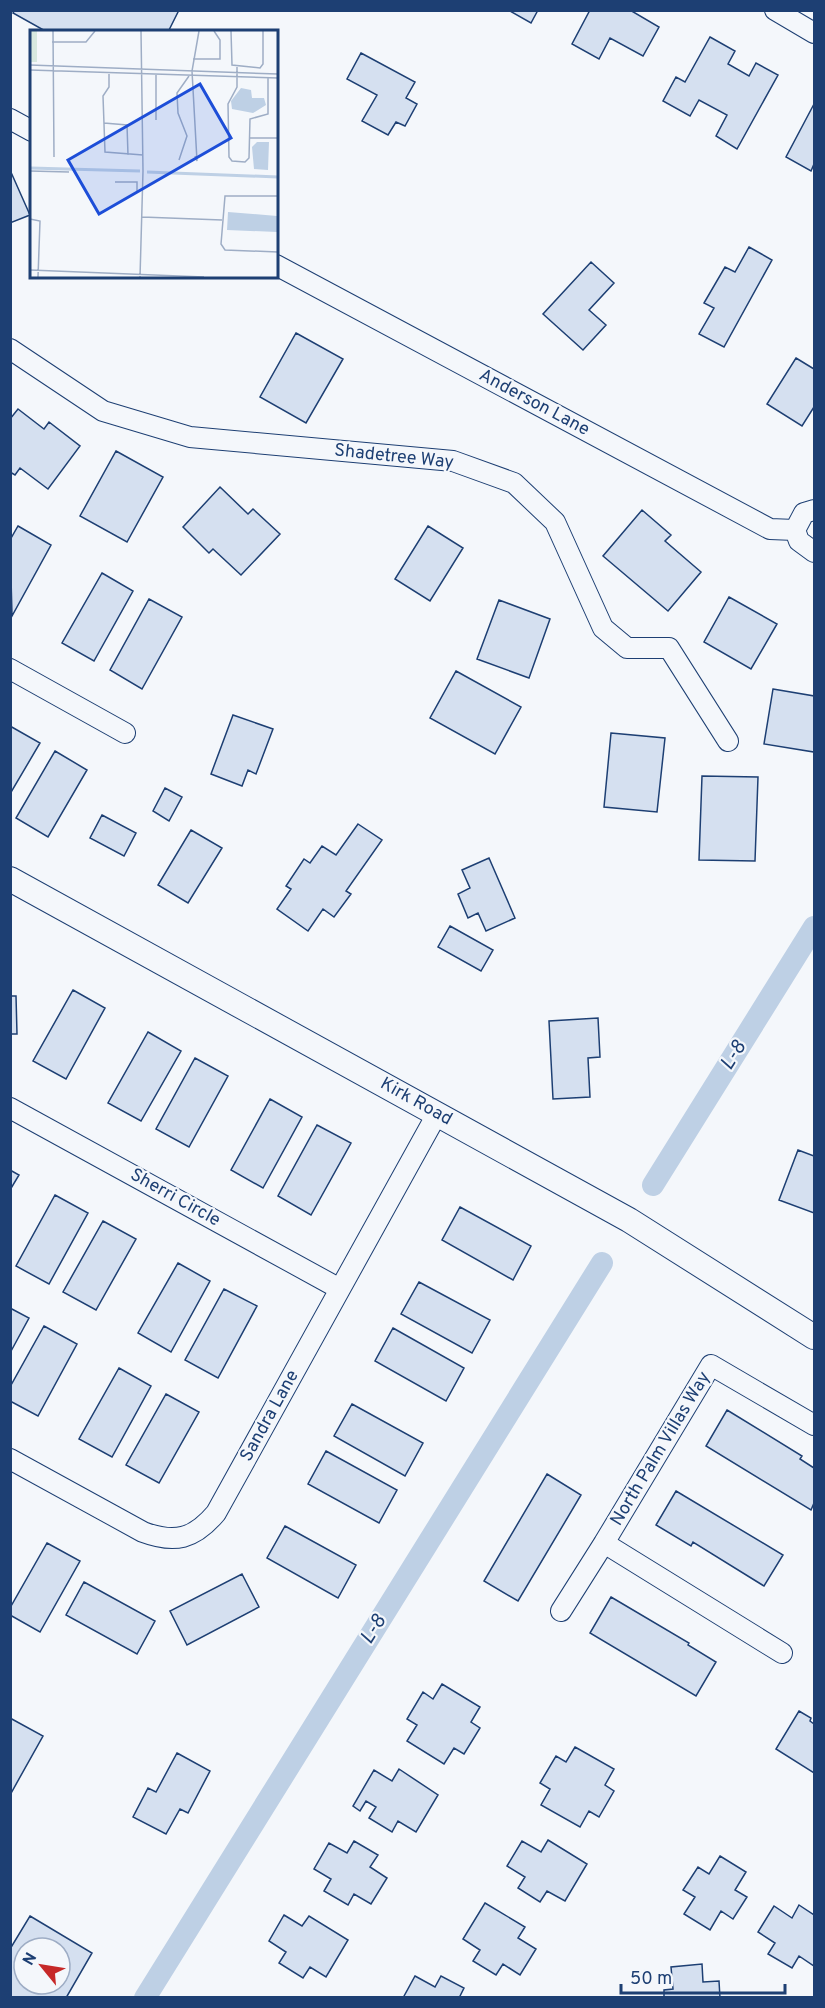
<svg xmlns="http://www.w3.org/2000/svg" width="825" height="2008" viewBox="0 0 825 2008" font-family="Overpass,sans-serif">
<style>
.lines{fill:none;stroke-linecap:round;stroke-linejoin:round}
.canal{stroke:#bed0e5;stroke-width:22}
.building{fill:#d5e0f0;stroke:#1d3f73;stroke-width:1.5;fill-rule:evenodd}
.minor-casing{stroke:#1d3f73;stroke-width:22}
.tertiary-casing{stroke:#1d3f73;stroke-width:26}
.minor{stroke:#f4f7fb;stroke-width:20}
.tertiary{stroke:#f4f7fb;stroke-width:24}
.labels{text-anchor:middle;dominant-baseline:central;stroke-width:4.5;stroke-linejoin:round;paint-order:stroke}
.street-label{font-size:18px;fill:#1d3f73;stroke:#f4f7fb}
.water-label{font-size:20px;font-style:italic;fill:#1d3f73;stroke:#f4f7fb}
.inset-river{fill:none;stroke:#bed0e5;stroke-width:3}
.inset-road{fill:none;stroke:#9eadc5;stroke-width:1.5}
.view{fill:#1d4ed8;fill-opacity:0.15;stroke:#1d4ed8;stroke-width:3}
.inset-edge{fill:none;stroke:#1d3f73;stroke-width:3}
</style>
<rect width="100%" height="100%" fill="#f4f7fb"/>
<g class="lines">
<path class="canal" d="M653,1185L814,927
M145,1998L602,1263"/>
</g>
<path class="building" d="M15,10H179L168,32H47L13,13Z
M508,10H538L531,23Z
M590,10H630L659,27L643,56L610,38L599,59L572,44Z
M710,37L735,51L728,64L749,76L756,63L778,75L737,149L716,136L727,115L699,100L690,116L663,101L676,77L685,82Z
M361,53L415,82L406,98L417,104L405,126L396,122L388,135L362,121L377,95L347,79Z
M814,104V164L811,171L786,157Z
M10,170L30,215L10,223Z
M749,247L772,260L724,347L699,334L714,308L704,303L725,267L735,272Z
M591,262L614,283L589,310L606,325L583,350L543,314Z
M296,333L343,359L306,423L260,397Z
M796,358L814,369V407L802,426L767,404Z
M18,409L44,429L49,422L80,446L48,489L20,468L15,475L10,472V419Z
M116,451L163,477L127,542L80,516Z
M220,487L248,514L253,509L280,534L241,575L213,549L209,553L183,527Z
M642,510L671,535L665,541L701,572L668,611L603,556Z
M18,526L51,545L12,616L10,540Z
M428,526L463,548L430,601L395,579Z
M102,573L133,591L94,661L62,643Z
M729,597L777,624L751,669L704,642Z
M149,599L182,617L142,689L110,670Z
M499,600L550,619L529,678L477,659Z
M456,671L521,707L495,754L430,718Z
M773,689L814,696V752L764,744Z
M233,715L273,729L256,774L248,770L242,786L211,774Z
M10,726L40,743L10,794Z
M611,733L665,738L657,812L604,807Z
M55,751L87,770L48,837L16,818Z
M702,776L758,777L755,861L699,860Z
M165,788L182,797L169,821L153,811Z
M102,815L136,833L124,856L90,838Z
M358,824L382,840L346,891L351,894L334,917L323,909L308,931L277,909L291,889L286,886L304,859L310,863L322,846L336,855Z
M191,830L222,848L188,903L158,885Z
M489,858L515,918L486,931L478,913L468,918L458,894L470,888L462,870Z
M450,926L493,950L481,971L438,947Z
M73,990L105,1008L66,1079L33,1061Z
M10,996H16L17,1034H10Z
M598,1018L600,1057L588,1058L590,1097L553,1099L549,1021Z
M148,1032L181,1051L141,1121L108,1103Z
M195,1058L228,1076L189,1147L156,1129Z
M270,1099L302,1117L263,1188L231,1170Z
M317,1125L351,1143L311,1215L278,1196Z
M798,1150L814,1156V1213L779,1200Z
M10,1170L19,1175L10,1190Z
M55,1195L88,1213L49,1284L16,1266Z
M460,1207L531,1246L513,1280L442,1240Z
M103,1221L136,1239L96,1310L63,1292Z
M178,1263L210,1281L171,1352L138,1333Z
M419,1282L490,1320L472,1353L401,1314Z
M224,1289L257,1306L218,1378L185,1360Z
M10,1308L29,1318L10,1353Z
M44,1326L77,1344L38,1416L10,1401V1387Z
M393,1328L464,1368L446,1401L375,1361Z
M119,1368L151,1386L112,1457L79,1439Z
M166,1394L199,1412L159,1483L126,1465Z
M352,1404L423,1443L405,1476L334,1436Z
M727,1410L802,1456L800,1459L814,1468V1503L811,1510L706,1446Z
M326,1451L397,1490L379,1523L308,1484Z
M547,1474L581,1495L518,1601L484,1581Z
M676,1491L783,1555L764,1586L693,1542L691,1546L656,1525Z
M285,1526L356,1565L338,1598L267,1558Z
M47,1543L80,1561L40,1632L10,1615V1608Z
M242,1574L259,1607L187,1645L170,1611Z
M84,1582L155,1621L137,1654L66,1615Z
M611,1597L689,1643L688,1645L716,1662L696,1696L590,1633Z
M442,1684L480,1707L471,1722L480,1728L464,1754L454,1748L444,1764L407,1741L417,1725L407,1719L423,1692L433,1699Z
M799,1711L811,1718L810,1721L814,1724V1773L776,1749Z
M10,1718L43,1736L10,1795Z
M575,1747L614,1769L605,1785L614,1791L599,1817L589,1811L580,1827L541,1805L550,1789L540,1783L556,1756L566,1762Z
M177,1753L210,1771L188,1813L180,1809L166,1834L133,1817L148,1788L156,1792Z
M399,1769L438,1795L416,1832L398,1821L392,1832L369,1818L376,1807L366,1801L360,1811L353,1806L374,1770L392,1781Z
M548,1840L587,1864L565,1901L547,1891L540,1902L518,1888L525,1877L507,1866L522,1841L541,1852Z
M354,1841L378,1855L370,1867L387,1878L371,1904L354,1894L348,1905L324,1891L331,1879L314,1869L329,1843L347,1853Z
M720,1856L746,1872L735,1890L747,1897L733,1919L721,1911L710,1930L684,1914L695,1897L683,1890L698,1867L709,1874Z
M485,1903L525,1927L518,1938L536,1949L520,1975L503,1964L496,1975L473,1961L480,1950L463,1939Z
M799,1905L814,1915V1966L799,1956L792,1968L768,1954L775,1943L758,1932L774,1906L792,1918Z
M284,1915L302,1926L309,1916L348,1940L326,1977L310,1967L303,1978L279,1963L286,1952L269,1941Z
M30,1916L92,1953L66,1998H10V1949ZM24,1948H60V1984H24Z
M702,1964L703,1982L719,1981L720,1998H664V1990L673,1989L671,1967Z
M415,1976L435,1987L441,1976L464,1988L459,1998H403Z"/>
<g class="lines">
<defs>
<path id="minor" d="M775,10L814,33
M10,119L32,131
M276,265L770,529L795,530
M10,349L103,411L190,437L453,461L514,483L555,522L603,628L627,648H669L728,741
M814,510L804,513L795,530L799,541L814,552
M10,669L125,733
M10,1108L340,1289
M10,1459L143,1532C175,1544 194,1539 216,1513L437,1114
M604,1543L782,1653
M561,1611L604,1543L711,1365L814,1425"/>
<path id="tertiary" d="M10,879L629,1220L814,1337"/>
</defs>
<use href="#minor" class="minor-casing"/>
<use href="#tertiary" class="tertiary-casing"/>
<use href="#minor" class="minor"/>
<use href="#tertiary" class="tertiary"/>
</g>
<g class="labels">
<g class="street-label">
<text transform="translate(534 403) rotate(28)">Anderson Lane</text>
<text transform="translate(394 457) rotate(6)">Shadetree Way</text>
<text transform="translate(416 1102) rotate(29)">Kirk Road</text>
<text transform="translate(175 1198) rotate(29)">Sherri Circle</text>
<text transform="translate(270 1416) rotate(-61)">Sandra Lane</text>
<text transform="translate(661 1449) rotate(-59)">North Palm Villas Way</text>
</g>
<g class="water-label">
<text transform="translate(734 1056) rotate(-58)">L-8</text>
<text transform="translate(374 1630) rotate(-58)">L-8</text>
</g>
</g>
<g transform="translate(30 30)">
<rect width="248" height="248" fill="#f4f7fb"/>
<path d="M0,1H7V32H0Z" fill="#d7e8df"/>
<path d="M211,58L221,60L222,68H234L236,75L223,83L202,79L201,71ZM227,112H239L238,140L224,139L222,117ZM198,182L247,186V202L197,200Z" fill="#bed0e5"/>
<path class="inset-river" d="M0,138L110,141M117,142L248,147"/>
<path class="inset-road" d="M23,1L24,127M201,1L202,35L230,38L233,34V1M22,12H56L65,1M163,29H190V10L184,1M0,35L248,44M207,37V57L198,74L199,127L202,131L215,132L219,128L220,89L238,84V47M0,40L248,48M79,44V57L73,66L75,122L113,125M126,45V90M74,93L97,95L98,125M219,108H248M165,126L167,131L162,41L169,1M149,130L157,106L148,83L147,63L159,46M0,141L39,142M85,152H107V162M248,166H195L191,214L195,220L248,222M112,187L192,190M0,189L10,191L8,247M0,240L174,247M110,247L113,141L111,1"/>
<path class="view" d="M170,54L201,108L69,184L38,130Z"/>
<rect width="248" height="248" class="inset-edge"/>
</g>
<rect width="825" height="2008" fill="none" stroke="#1d3f73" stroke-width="24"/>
<g transform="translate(42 1966) rotate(300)"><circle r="28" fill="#f4f7fb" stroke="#9eadc5" stroke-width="1.5"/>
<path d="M0-4.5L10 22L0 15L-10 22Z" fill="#c62828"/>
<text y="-9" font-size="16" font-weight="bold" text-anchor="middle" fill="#1d3f73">N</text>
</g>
<path d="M621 1984v9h164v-9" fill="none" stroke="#1d3f73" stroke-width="3"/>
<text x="630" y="1984" font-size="18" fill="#1d3f73" stroke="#f4f7fb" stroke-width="4.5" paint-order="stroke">50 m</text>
</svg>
